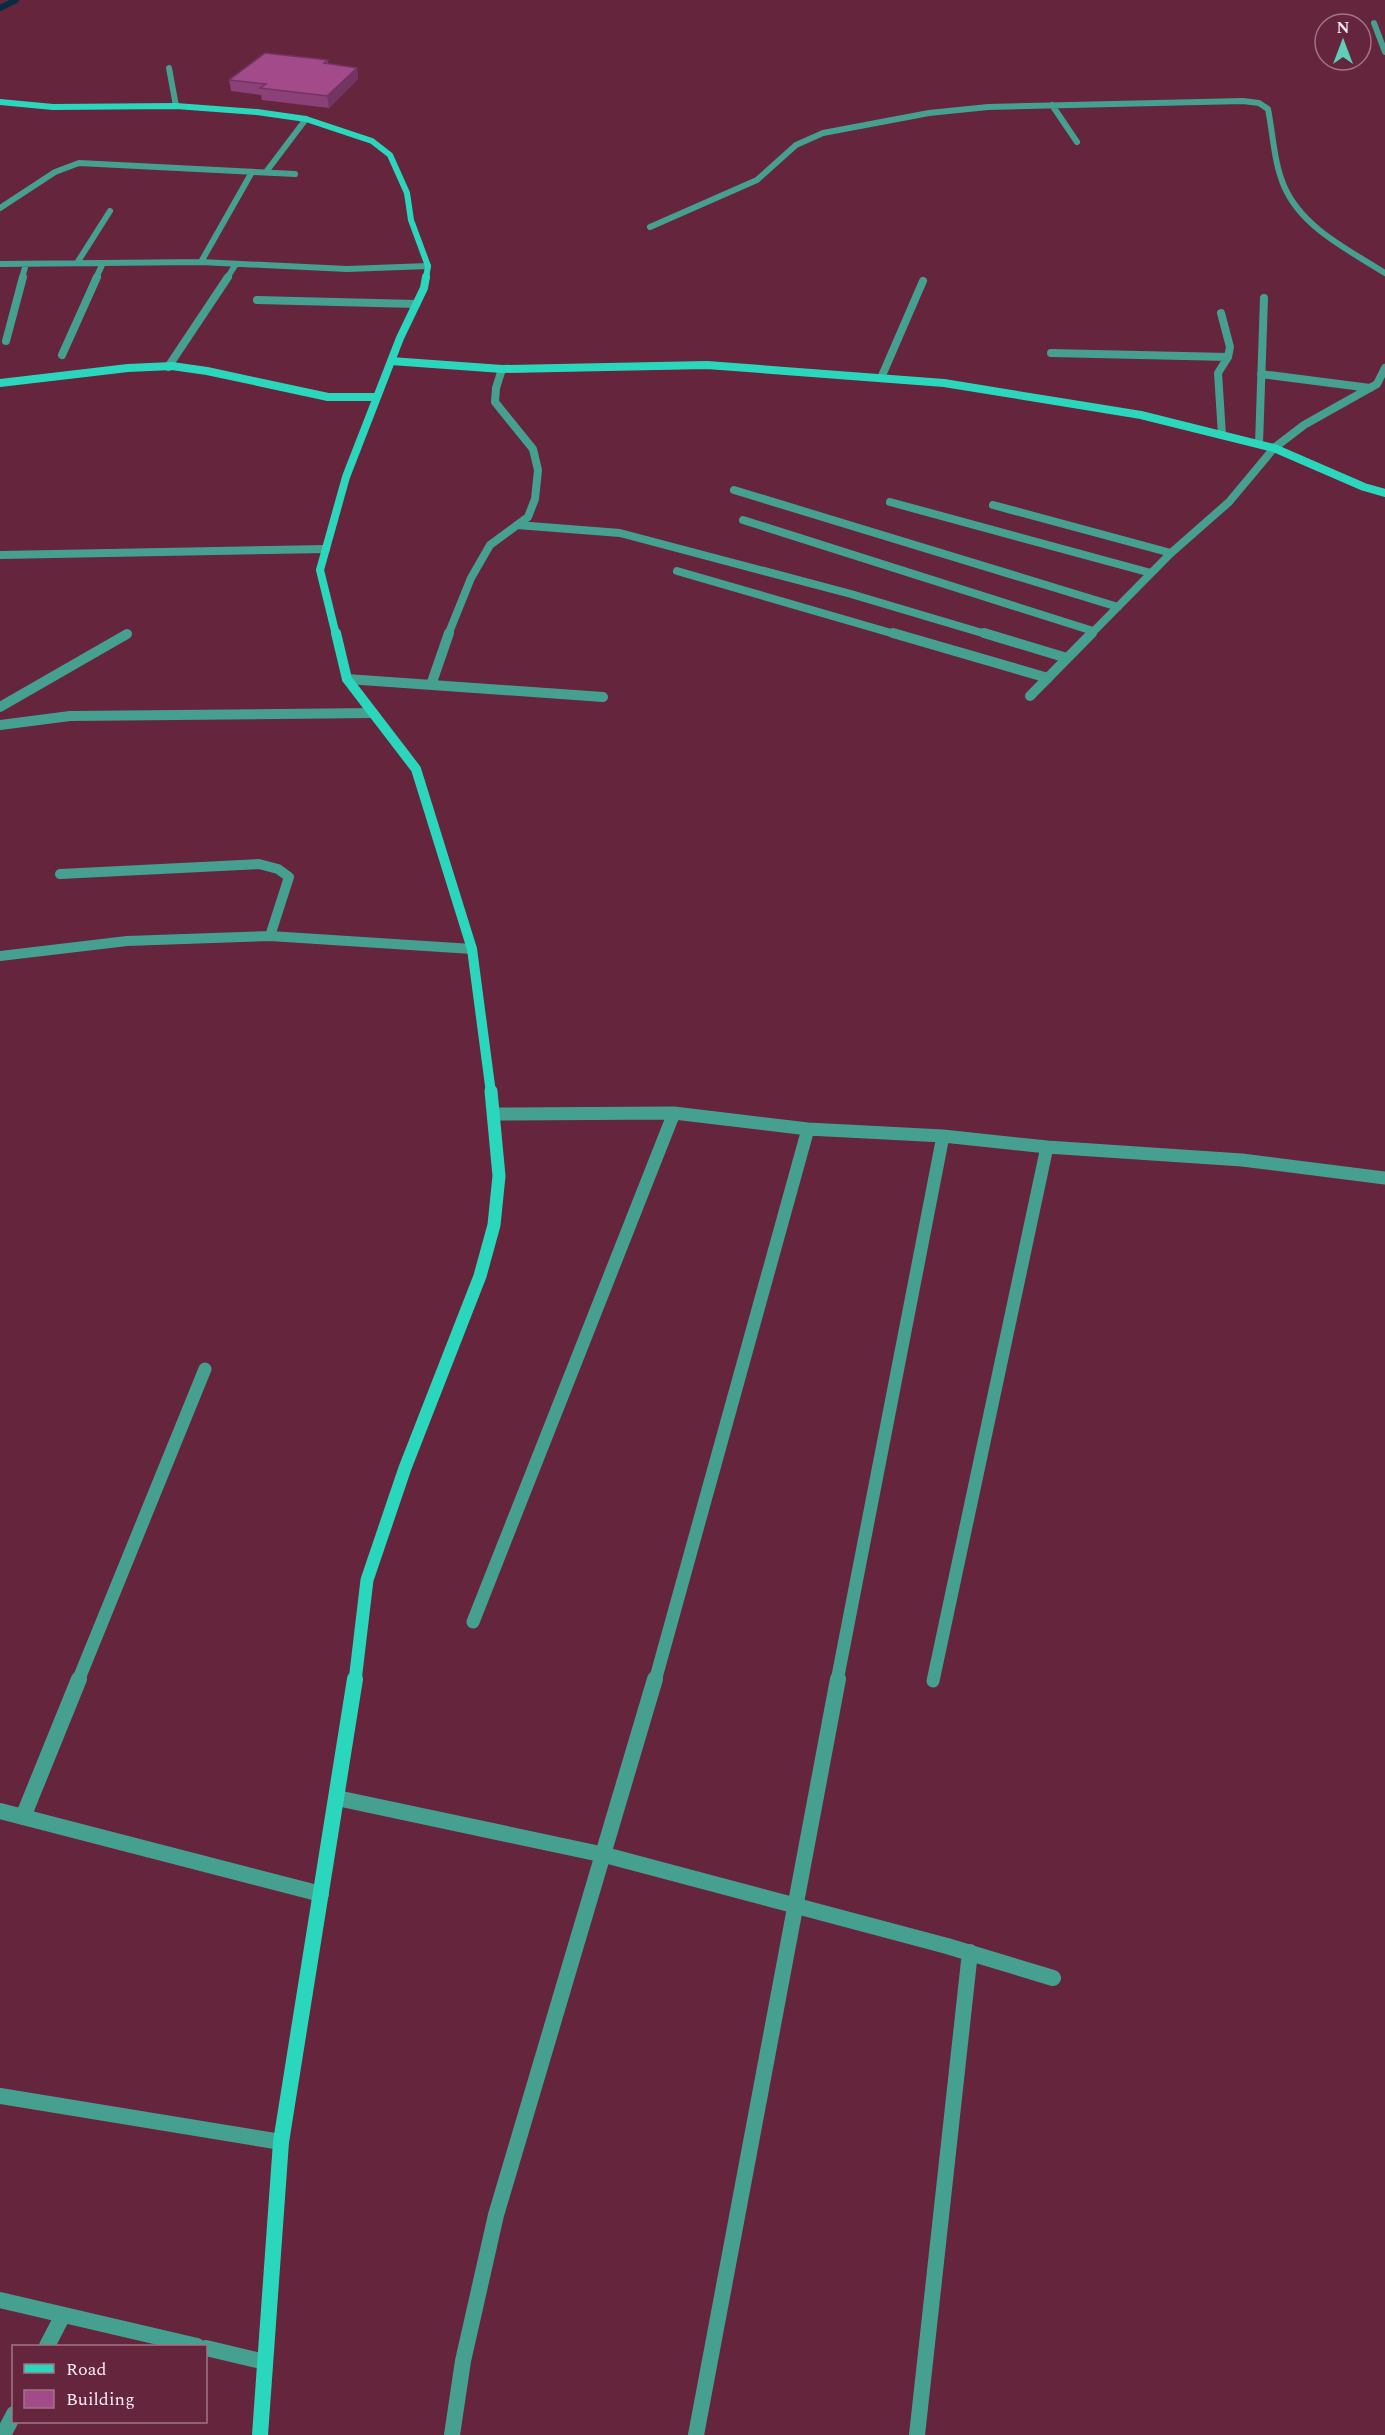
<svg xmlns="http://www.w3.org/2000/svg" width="1385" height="2435" viewBox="0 0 1385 2435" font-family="Spectral,serif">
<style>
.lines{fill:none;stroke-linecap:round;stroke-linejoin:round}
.stream{stroke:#062c41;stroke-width:6}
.lane{stroke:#45a08f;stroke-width:8}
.street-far4{stroke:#45a08f;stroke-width:6}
.street-far3{stroke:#45a08f;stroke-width:8}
.street-far2{stroke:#45a08f;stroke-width:10}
.street-far1{stroke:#45a08f;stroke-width:13}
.street{stroke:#45a08f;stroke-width:16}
.secondary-far4{stroke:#2bd7bc;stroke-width:6}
.secondary-far3{stroke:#2bd7bc;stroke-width:8}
.secondary-far2{stroke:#2bd7bc;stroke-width:10}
.secondary-far1{stroke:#2bd7bc;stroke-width:13}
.secondary{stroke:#2bd7bc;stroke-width:16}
.wall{fill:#8c4078}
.shaded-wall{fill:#723461}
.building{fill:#a34a8b;stroke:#723461;stroke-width:1.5}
</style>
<rect width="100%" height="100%" fill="#64253d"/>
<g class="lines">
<path class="stream" d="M0,8L16,0"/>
<path class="lane" d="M881,378L923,281
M0,555L326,549"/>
<path class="street-far4" d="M1374,23L1385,52
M169,68L176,106
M1052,105L1077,142
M266,172L306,119
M0,208L55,172L79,163L295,174
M650,227L757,180L796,145L823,133L929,113L988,107L1243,101L1259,103L1268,109C1273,134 1274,163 1284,186C1302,228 1349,250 1385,273
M201,262L252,172
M77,263L110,211
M0,264L201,262L347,269L428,266
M22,278L26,264
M96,278L103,263
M227,278L236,264"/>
<path class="street-far3" d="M257,300L416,304
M1221,313L1230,347L1228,357L1218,373L1222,435
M6,341L23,277
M1051,353L1228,357
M62,355L97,277
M168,367L228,277
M1261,374L1370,388
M1259,444L1264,298
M734,490L1118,607
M890,502L1151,573
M993,505L1171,553
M743,520L1093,631
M517,525L620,533L851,594L989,635
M677,571L898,635
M448,635L471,578L490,545L528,517L535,499L538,470L533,449L495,402L496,388L502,369
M1090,635L1171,553L1229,502L1274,448L1304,425L1377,384L1385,368"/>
<path class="street-far2" d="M893,633L1048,678
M984,633L1067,658
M347,679L603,697
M431,685L449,633
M1030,696L1092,633
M0,707L127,634
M0,725L70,716L373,713
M60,874L259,864L278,869L289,877L270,936
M0,956L127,941L270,936L472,949"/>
<path class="street-far1" d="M494,1114L674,1113L808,1129L943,1136L1047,1147L1242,1160L1385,1178
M473,1622L674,1113
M78,1681L205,1369
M655,1681L808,1129
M837,1681L943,1136
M933,1681L1047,1147"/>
<path class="street" d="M337,1798L605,1855L947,1946L1053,1978
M0,1811L321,1894
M23,1817L79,1679
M0,2096L281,2142
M0,2300L197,2346
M47,2346L63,2315
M206,2348L265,2362
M3,2435L14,2414
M452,2435L463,2361L496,2215L655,1679
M696,2435L838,1679
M917,2435L970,1952"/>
<path class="secondary-far4" d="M0,102L53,107L176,106L257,112L306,119L372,141L390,155L407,193L411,220L428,266L426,278"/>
<path class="secondary-far3" d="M391,361L502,369L707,365L944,383L1141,415L1274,448L1364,487L1385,493
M0,383L128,368L172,366L207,371L328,397H377
M336,635L320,570L346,477L400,338L424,288L426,277"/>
<path class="secondary-far2" d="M336,633L347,679L416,769L472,949L491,1093"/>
<path class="secondary-far1" d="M355,1681L367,1580L405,1468L480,1276L494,1225L499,1176L491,1091"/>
<path class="secondary" d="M260,2435L281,2142L355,1679"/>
</g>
<path class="wall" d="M328,60V64L357,68L358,79L329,108L262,100L261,95L231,91L229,80Z"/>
<path class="shaded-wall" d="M357,68L358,79L329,108L327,96Z"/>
<path class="building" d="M265,53L328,60L324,63L357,68L327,96L260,88L266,84L229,80Z"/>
<rect x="12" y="2345" width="195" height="78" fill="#64253d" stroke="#a07484" stroke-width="1.5"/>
<rect x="24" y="2364" width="30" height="9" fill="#2bd7bc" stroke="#a07484" stroke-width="1.5"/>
<text x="66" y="2375" font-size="18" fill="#faeaee">Road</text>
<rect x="24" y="2390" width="30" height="18" fill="#a34a8b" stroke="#a07484" stroke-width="1.5"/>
<text x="66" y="2405" font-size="18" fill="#faeaee">Building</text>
<g transform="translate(1343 42)"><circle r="28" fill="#64253d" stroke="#a07484" stroke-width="1.5"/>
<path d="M0-4.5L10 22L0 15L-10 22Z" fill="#5eceb8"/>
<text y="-9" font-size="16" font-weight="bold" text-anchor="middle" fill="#faeaee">N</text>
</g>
</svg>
